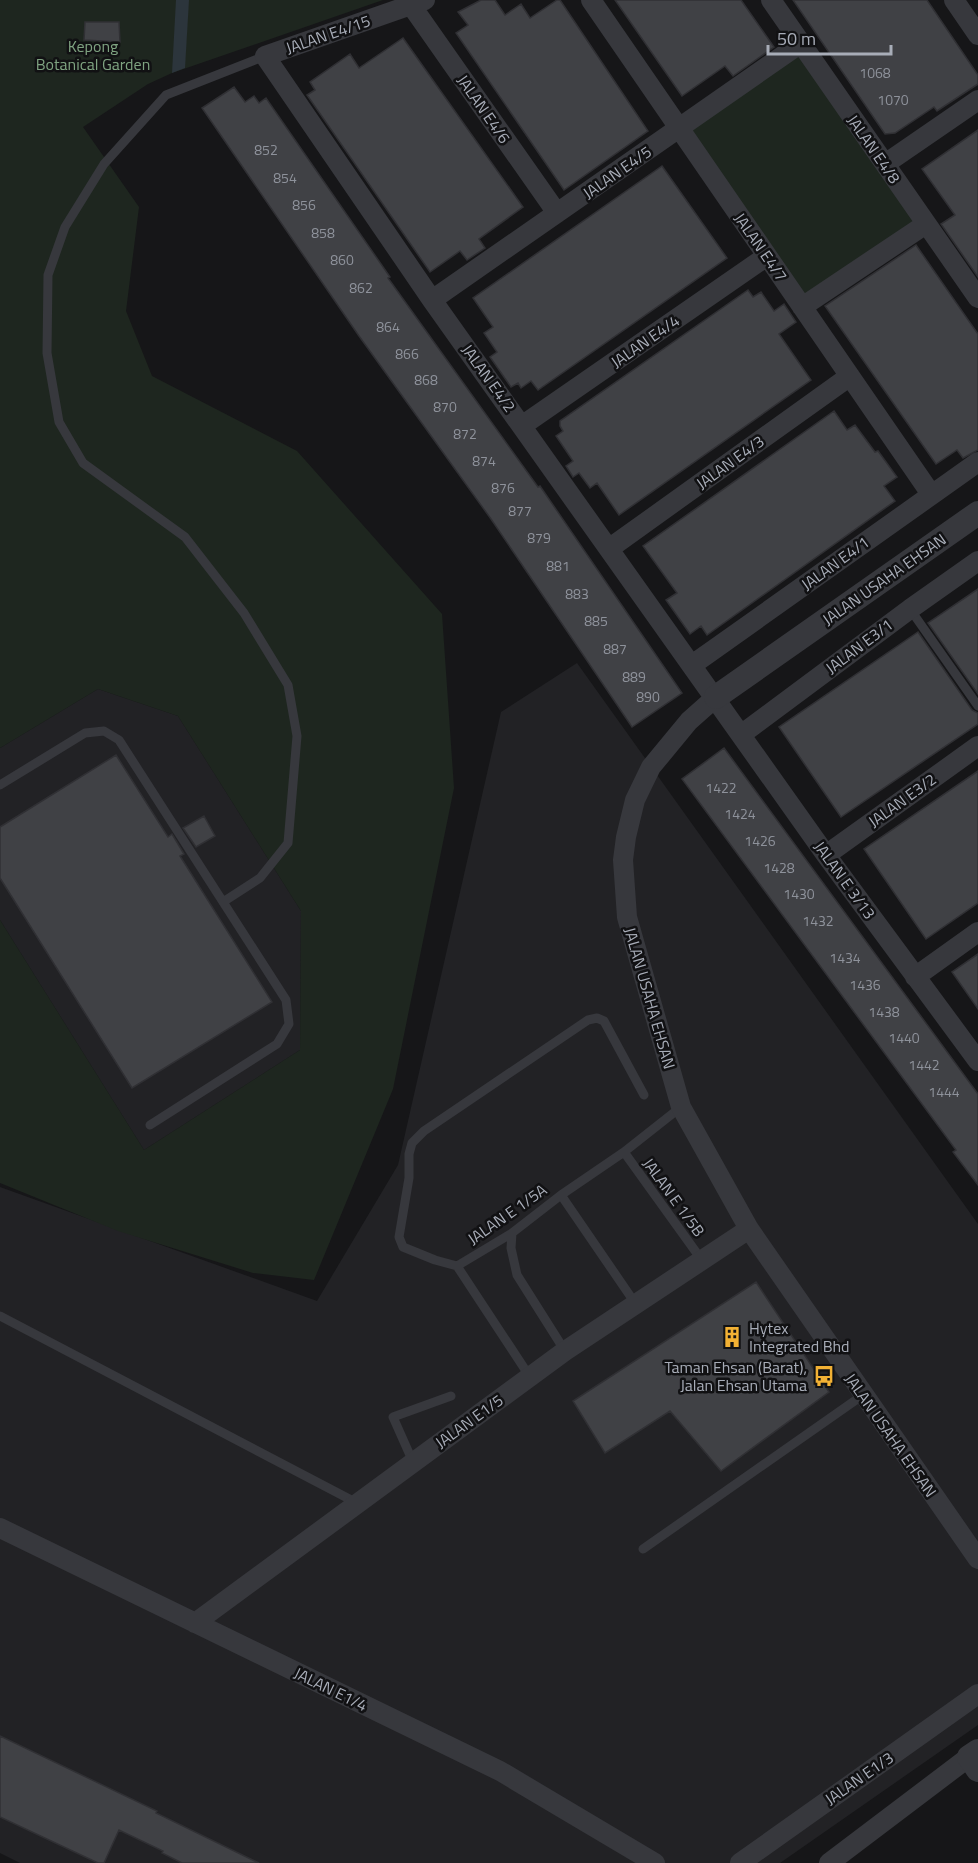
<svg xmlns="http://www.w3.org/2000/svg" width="978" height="1863" viewBox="0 0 978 1863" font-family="'Titillium Web',sans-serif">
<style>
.built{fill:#222225}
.green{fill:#1e261f}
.water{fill:#2c353c}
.building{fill:#404145;stroke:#303034;stroke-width:1.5}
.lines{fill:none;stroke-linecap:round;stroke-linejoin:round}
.service{stroke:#37383d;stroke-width:9}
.minor{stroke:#37383d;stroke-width:20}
.tertiary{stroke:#37383d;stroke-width:24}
.labels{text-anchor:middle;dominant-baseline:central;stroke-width:5;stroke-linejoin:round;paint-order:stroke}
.number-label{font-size:14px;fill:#8e929b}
.street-label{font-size:16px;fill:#a8adb8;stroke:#111113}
.park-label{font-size:16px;fill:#7fa381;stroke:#111113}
.poi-label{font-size:16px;fill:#a8adb8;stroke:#111113;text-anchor:start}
</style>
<rect width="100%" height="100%" fill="#161618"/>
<path class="built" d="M577,663L978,1224V1725L780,1863H20L0,1853V1187L317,1301L398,1165L501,712Z
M98,689L178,716L301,911L300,1050L144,1150L0,920V748Z"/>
<path class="green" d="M0,0H383L172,73L148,84L83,127L139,207L126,311L152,376L297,451L442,614L454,788L393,1089L314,1280L253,1273L118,1231L0,1183V920L144,1150L300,1050L301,911L178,716L98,689L0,748Z
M801,43L926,224L802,307L679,128Z"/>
<path class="water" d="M176,0H189L185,68L172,73Z"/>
<path class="building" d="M481,0H495L505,15L521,4L530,18L557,0H560L648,131L564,190L456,33L468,25L458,12Z
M615,0H741L774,47L733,76L725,66L682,96Z
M793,0H927L978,75V84L937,111L934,107L895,133L885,134Z
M85,22H119L120,42L84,40Z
M403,38L523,207L479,239L485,248L467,260L460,251L430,272L307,95L315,90L310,82L350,54L359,68Z
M234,87L245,102L254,96L259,103L266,98L390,277L388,278L538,487L540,486L682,693L632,727L491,519L359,336L202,108Z
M978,130V277L941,224L955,215L922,169Z
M662,166L727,258L538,390L531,381L521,388L518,383L511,387L490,357L497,352L484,333L493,327L473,298Z
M916,245L978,334V450L963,458L957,450L936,464L825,306Z
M748,290L753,297L761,292L774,311L784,304L796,322L779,334L811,380L619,515L597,483L590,488L579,473L573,477L566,466L573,461L556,436L563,431L560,426V421Z
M834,411L847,430L855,425L875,452L878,451L897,477L884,486L895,501L707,635L701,626L690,634L666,600L677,593L643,546Z
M978,589V694L928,623Z
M918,632L972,710L978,713V724L841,817L779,727Z
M724,748L978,1094V1185L953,1152L956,1150L682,779Z
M116,755L168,837L172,834L184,854L180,856L272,1002L132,1088L0,878V827Z
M978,771V903L926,939L864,849Z
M204,816L215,836L196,847L183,828Z
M978,954V1009L952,972Z
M756,1282L829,1392L721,1471L670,1411L605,1453L573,1401Z
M0,1736L157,1811L156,1813L259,1863H182L162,1853L163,1851L119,1830L104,1863H98L0,1817Z"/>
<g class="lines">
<path class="service" d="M910,609L978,706
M0,785L85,733L104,731L119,740L286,1000L289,1024L277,1044L150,1125
M223,902L260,878L288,843L297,736L288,685L244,613L185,537L83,463L59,422L47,353L48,275L65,227L104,164L166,95L265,56
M624,1152L701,1259
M561,1195L635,1303
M512,1233L511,1248L517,1275L565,1351
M457,1266L435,1260L403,1247L399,1237L409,1178V1154L412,1143L424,1131L588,1020L597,1018L604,1021L644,1095
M457,1266L512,1233L561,1195L624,1152L681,1107
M457,1266L530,1377
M0,1316L357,1503
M413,1462L393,1417L451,1396
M643,1549L863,1395"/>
<path class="minor" d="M425,0L265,56L432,300L826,855L978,1061
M591,0L931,494
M771,0L978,298
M954,0L978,35
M411,5L557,213
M885,164L978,100
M432,300L801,43
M802,307L926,224
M523,425L767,256
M610,548L850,376
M692,665L978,462
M716,697L689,721L651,767L635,800L626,837L623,860L627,917L681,1107L749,1229L978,1559
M742,734L910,609L978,561
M826,855L978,746
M915,977L978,932
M0,1528L500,1771L655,1863
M195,1623L565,1351L749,1229
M740,1863L978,1694
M829,1863L969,1757"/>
<path class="tertiary" d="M716,697L978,513
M978,1751L969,1757L978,1770"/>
</g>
<defs>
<symbol id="building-bare" viewBox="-9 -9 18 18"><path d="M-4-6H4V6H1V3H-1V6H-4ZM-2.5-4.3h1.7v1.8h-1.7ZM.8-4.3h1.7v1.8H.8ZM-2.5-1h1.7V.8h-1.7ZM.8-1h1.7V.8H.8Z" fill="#f2b134" stroke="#111113" stroke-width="2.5" paint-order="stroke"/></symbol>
<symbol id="bus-bare" viewBox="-9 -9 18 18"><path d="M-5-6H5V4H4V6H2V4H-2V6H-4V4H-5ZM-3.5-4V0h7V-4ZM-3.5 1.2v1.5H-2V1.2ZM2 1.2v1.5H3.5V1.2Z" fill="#f2b134" stroke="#111113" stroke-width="2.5" paint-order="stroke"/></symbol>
</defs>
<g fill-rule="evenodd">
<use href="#building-bare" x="717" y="1322" width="30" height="30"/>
<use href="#bus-bare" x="809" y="1361" width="30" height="30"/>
</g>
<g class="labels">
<g class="number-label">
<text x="875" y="72">1068</text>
<text x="893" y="99">1070</text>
<text x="266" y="149">852</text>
<text x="285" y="177">854</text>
<text x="304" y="204">856</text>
<text x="323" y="232">858</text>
<text x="342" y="259">860</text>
<text x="361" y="287">862</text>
<text x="388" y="326">864</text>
<text x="407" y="353">866</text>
<text x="426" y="379">868</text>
<text x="445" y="406">870</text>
<text x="465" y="433">872</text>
<text x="484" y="460">874</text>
<text x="503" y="487">876</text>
<text x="520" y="510">877</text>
<text x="539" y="537">879</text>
<text x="558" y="565">881</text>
<text x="577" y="593">883</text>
<text x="596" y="620">885</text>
<text x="615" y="648">887</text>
<text x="634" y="676">889</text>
<text x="648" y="696">890</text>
<text x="721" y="787">1422</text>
<text x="740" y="813">1424</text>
<text x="760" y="840">1426</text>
<text x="779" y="867">1428</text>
<text x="799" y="893">1430</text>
<text x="818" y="920">1432</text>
<text x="845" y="957">1434</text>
<text x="865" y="984">1436</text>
<text x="884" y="1011">1438</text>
<text x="904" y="1037">1440</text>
<text x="924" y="1064">1442</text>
<text x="944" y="1091">1444</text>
</g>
<g class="street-label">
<text transform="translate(328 34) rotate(-19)">JALAN E4/15</text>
<text transform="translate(484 109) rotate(55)">JALAN E4/6</text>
<text transform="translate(874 149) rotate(55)">JALAN E4/8</text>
<text transform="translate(617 172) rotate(-35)">JALAN E4/5</text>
<text transform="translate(761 247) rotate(55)">JALAN E4/7</text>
<text transform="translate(645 341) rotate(-35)">JALAN E4/4</text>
<text transform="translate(489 378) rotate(54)">JALAN E4/2</text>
<text transform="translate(730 462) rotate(-36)">JALAN E4/3</text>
<text transform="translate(835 563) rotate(-36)">JALAN E4/1</text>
<text transform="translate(884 579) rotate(-35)">JALAN USAHA EHSAN</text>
<text transform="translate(859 646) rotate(-37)">JALAN E3/1</text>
<text transform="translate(902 800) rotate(-36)">JALAN E3/2</text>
<text transform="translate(845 880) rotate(54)">JALAN E 3/13</text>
<text transform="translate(650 998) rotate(74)">JALAN USAHA EHSAN</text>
<text transform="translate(674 1197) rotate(54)">JALAN E 1/5B</text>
<text transform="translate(507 1214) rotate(-35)">JALAN E 1/5A</text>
<text transform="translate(469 1421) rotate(-36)">JALAN E1/5</text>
<text transform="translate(891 1435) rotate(55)">JALAN USAHA EHSAN</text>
<text transform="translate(331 1689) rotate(26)">JALAN E1/4</text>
<text transform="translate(859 1778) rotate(-35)">JALAN E1/3</text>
</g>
<g class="park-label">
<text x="93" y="46">Kepong<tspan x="93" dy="18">Botanical Garden</tspan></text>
</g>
<g class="poi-label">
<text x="749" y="1328">Hytex<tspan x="749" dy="18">Integrated Bhd</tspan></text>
<text x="807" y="1367" text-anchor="end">Taman Ehsan (Barat),<tspan x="807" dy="18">Jalan Ehsan Utama</tspan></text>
</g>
</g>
<path d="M768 45v9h123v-9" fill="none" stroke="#a8adb8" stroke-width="3"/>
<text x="777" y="45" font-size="18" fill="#a8adb8" stroke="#111113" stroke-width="4.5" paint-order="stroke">50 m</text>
</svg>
